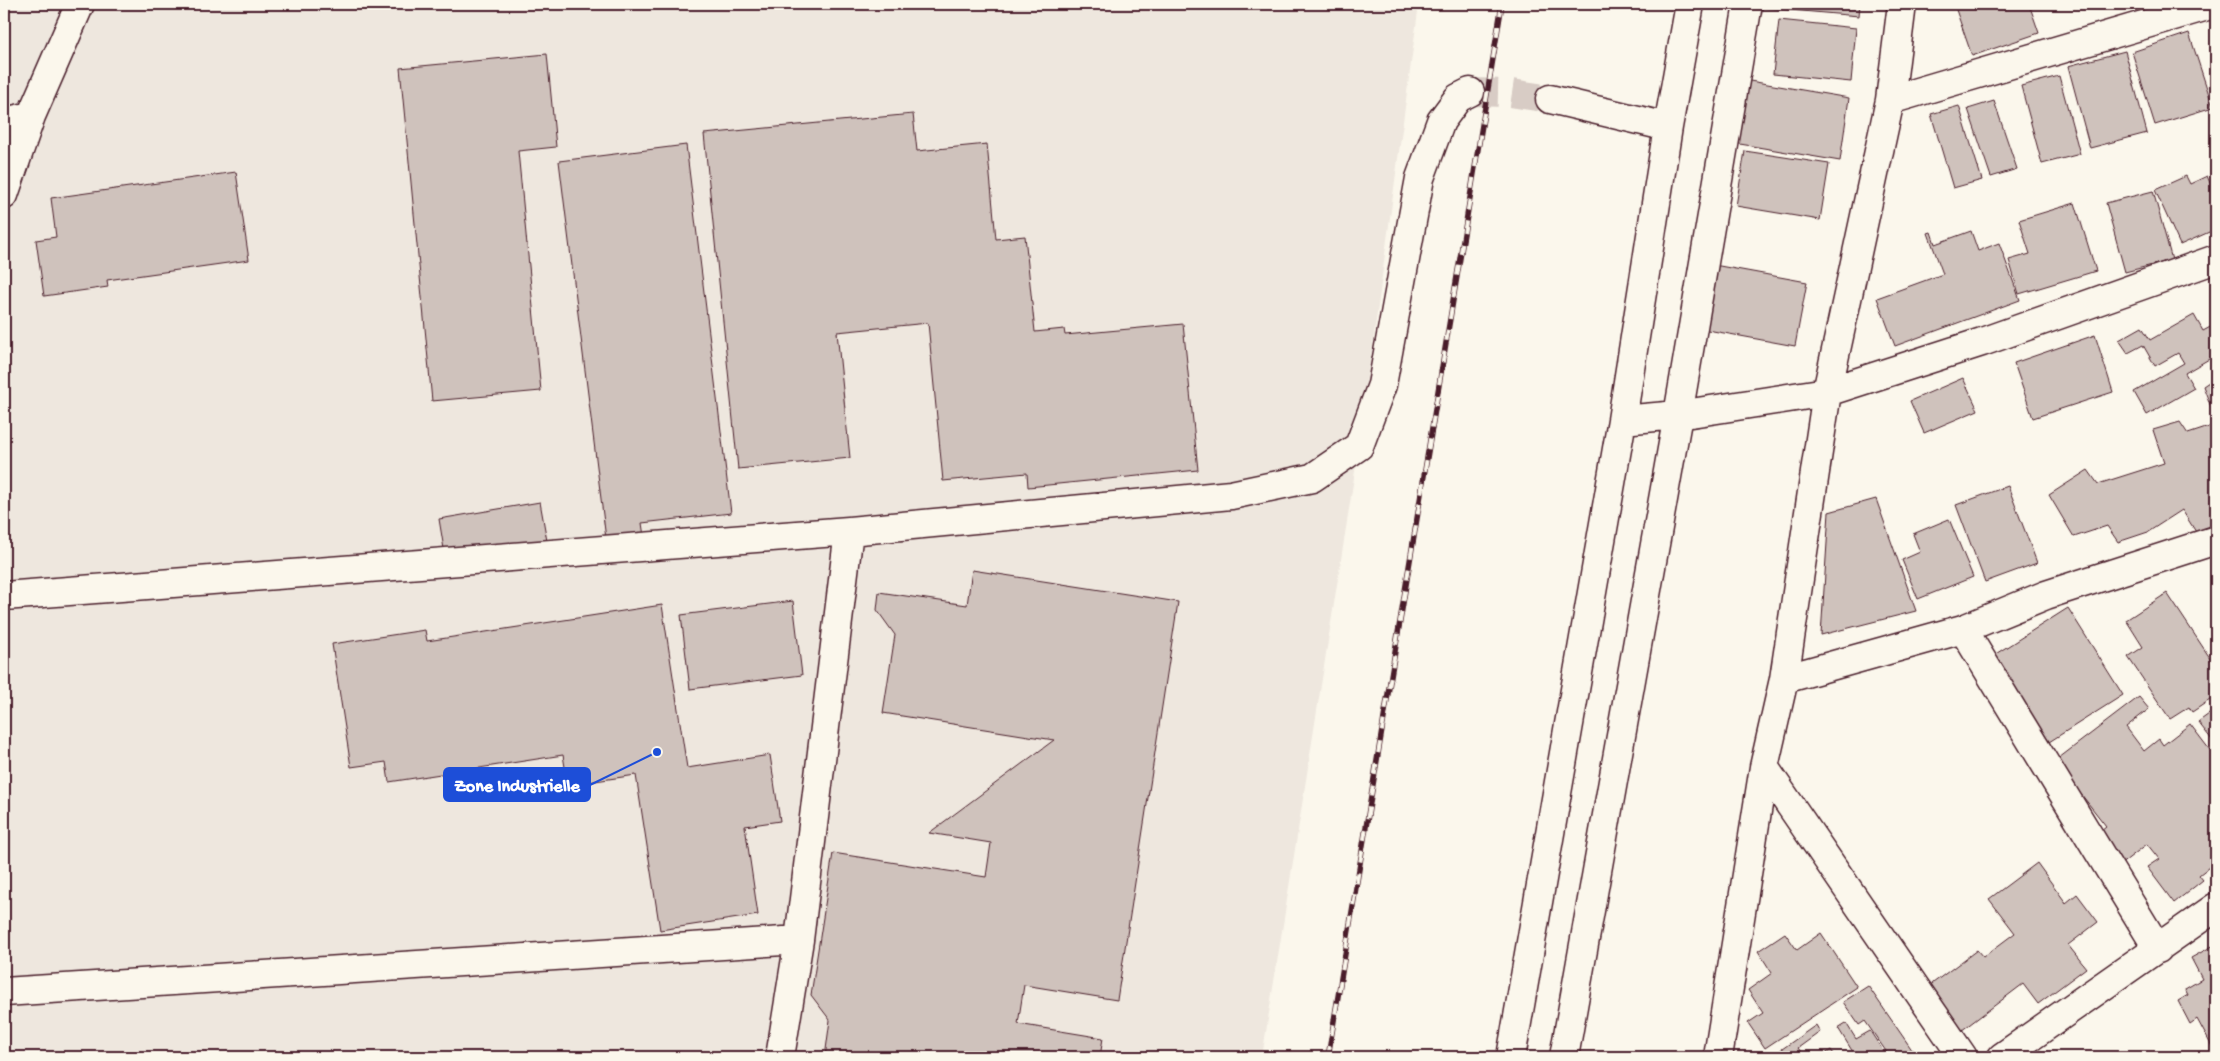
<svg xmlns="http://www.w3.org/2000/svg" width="2220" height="1061" viewBox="0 0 2220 1061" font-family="'Gochi Hand',sans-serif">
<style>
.built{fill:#eee7de}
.building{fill:#cfc2bc;stroke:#4a1f2b}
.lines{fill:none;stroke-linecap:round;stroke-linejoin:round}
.minor-tunnel{stroke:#d8ccc5;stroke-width:28;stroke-dasharray:28 14;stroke-linecap:butt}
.minor-casing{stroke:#4a1f2b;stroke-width:31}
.minor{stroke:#fbf7ec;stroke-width:28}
.rail-casing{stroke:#4a1f2b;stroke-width:5.5}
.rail{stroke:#fbf7ec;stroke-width:4;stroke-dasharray:11;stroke-linecap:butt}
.leader{fill:none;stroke:#1d4ed8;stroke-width:2}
.callout-dot{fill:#1d4ed8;stroke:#fbf7ec;stroke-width:2}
.callout{fill:#1d4ed8;stroke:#1d4ed8;stroke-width:2}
.callout-label{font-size:18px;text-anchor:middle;font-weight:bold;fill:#fff}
</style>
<rect width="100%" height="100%" fill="#fbf7ec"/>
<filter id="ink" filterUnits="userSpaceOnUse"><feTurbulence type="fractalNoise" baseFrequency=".02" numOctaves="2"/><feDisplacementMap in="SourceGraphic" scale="10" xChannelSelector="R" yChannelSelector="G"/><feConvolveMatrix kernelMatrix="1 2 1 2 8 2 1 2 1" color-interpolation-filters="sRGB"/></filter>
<g filter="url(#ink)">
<path class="built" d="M4,4H1419L1359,446L1262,1057H4Z"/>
<path class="building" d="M1768,4H1860L1859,16L1767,8Z
M1954,4H2029L2039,33L1972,56Z
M1779,20L1856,28L1851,82L1773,74Z
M2189,33L2213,107L2155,125L2132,52Z
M2125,51L2147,133L2090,148L2068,66Z
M547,54L556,147L518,151L541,391L432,401L400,68Z
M2059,76L2080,154L2042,164L2021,86Z
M1744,80L1849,98L1840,161L1734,143Z
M1994,101L2017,169L1991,177L1968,109Z
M1959,106L1982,180L1953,188L1931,114Z
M913,114L917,151L987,144L996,239L1025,236L1035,332L1064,329L1065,335L1183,324L1198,470L1028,487L1027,473L943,481L928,323L837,332L850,458L738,469L704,134Z
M686,145L731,513L642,523L645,543L607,547L559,161Z
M1745,151L1829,164L1820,220L1736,206Z
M236,172L249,260L107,280L108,287L44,296L36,240L56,237L51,198Z
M2186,176L2190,184L2207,176L2216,196V229L2180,245L2155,190Z
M2153,191L2172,260L2125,272L2106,203Z
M2075,203L2096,271L2019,294L2009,260L2030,254L2019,220Z
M1971,231L1978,251L1999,243L2020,300L1895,346L1877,298L1943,274L1928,233L1931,232L1935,244Z
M1714,265L1807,282L1795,346L1702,329Z
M2194,315L2203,331L2216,324V355L2185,373L2194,388L2147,415L2134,392L2184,363L2178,353L2155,366L2143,345L2128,353L2119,340L2142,327L2150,340Z
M2095,335L2113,392L2033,418L2014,363Z
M1963,378L1978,410L1924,433L1910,401Z
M2215,378H2216V420L2203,386Z
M2180,422L2188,434L2215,425L2216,525L2196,532L2182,510L2148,532L2118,542L2107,526L2074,537L2049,495L2088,470L2098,484L2164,463L2153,430Z
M2008,486L2037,563L1985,582L1956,505Z
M1876,499L1916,611L1821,635L1829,512Z
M540,502L547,541L446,561L439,519Z
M1949,519L1973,577L1918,599L1902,560L1920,552L1913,534Z
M972,570L1178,602L1117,1000L1024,985L1018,1024L1103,1038L1100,1057H825L830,1020L811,995L833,853L986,877L991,843L929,833L1054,740L883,713L895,635L877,610L879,592L967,605Z
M2167,593L2216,667V696L2192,712L2189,707L2170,719L2128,657L2143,647L2126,620Z
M793,601L802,675L690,689L681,615Z
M662,605L687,768L770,755L780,821L745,826L758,915L660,930L636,775L568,785L563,755L389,782L386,762L351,767L332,644L425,630L427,641Z
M2068,608L2123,695L2049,742L1994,655Z
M2139,697L2149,709L2126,727L2144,751L2159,739L2163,745L2190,724L2216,758V868L2213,864L2199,875L2203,880L2174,903L2147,867L2159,859L2147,844L2120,865L2096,834L2106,826L2055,761Z
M2216,709V745L2198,722Z
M2037,863L2066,903L2077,894L2098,922L2068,945L2086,968L2038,1004L2023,984L1957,1034L1925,989L1977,950L1983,957L2015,933L1989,899Z
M1785,933L1797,950L1821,933L1857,987L1765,1048L1748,1023L1763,1013L1748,990L1772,973L1758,951Z
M2216,944V1054L2197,1019L2190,1024L2178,1001L2188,995L2185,989L2202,979L2191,958Z
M1868,986L1917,1057H1890L1865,1021L1859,1025L1843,1002Z
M1846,1023L1856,1039L1870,1031L1887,1057H1856L1838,1028Z
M1816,1025L1820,1032L1798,1048L1805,1057H1777L1775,1054Z
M1831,1050L1836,1057H1821Z"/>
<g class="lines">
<path class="minor-tunnel" d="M1470,92L1511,93L1550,99"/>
<defs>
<path id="minor" d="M1550,99L1668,127
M1890,100L2214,4
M4,122L31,116
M4,195L31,116L80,4
M1622,420L1678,415L1827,392L1982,342L2216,259
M4,596L849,531L1231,495L1312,478L1359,446L1382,385L1420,178L1441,121L1458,98L1470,92
M1963,629L2158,949
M1784,679L1963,629L2046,595L2216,540
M1764,767L1963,1057
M4,992L799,940
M780,1057L799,940L849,531
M1511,1057L1622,420L1668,127L1690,4
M1564,1057L1678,415L1748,4
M1718,1057L1764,767L1784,679L1827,392L1890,100L1902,4
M2002,1057L2216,907"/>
</defs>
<use href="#minor" class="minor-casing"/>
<use href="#minor" class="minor"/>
<defs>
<path id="rail" d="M1328,1057L1502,4"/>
</defs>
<use href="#rail" class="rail-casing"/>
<use href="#rail" class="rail"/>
</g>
</g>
<path class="leader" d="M657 752L590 785"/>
<circle class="callout-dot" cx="657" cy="752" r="5"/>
<rect class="callout" x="444" y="768" width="146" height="33" rx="5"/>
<g class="callout-label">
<text x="517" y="791">Zone Industrielle</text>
</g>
<rect width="2220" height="1061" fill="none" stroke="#fbf7ec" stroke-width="20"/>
<rect x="10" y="10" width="2200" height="1041" fill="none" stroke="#4a1f2b" stroke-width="2" filter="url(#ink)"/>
</svg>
